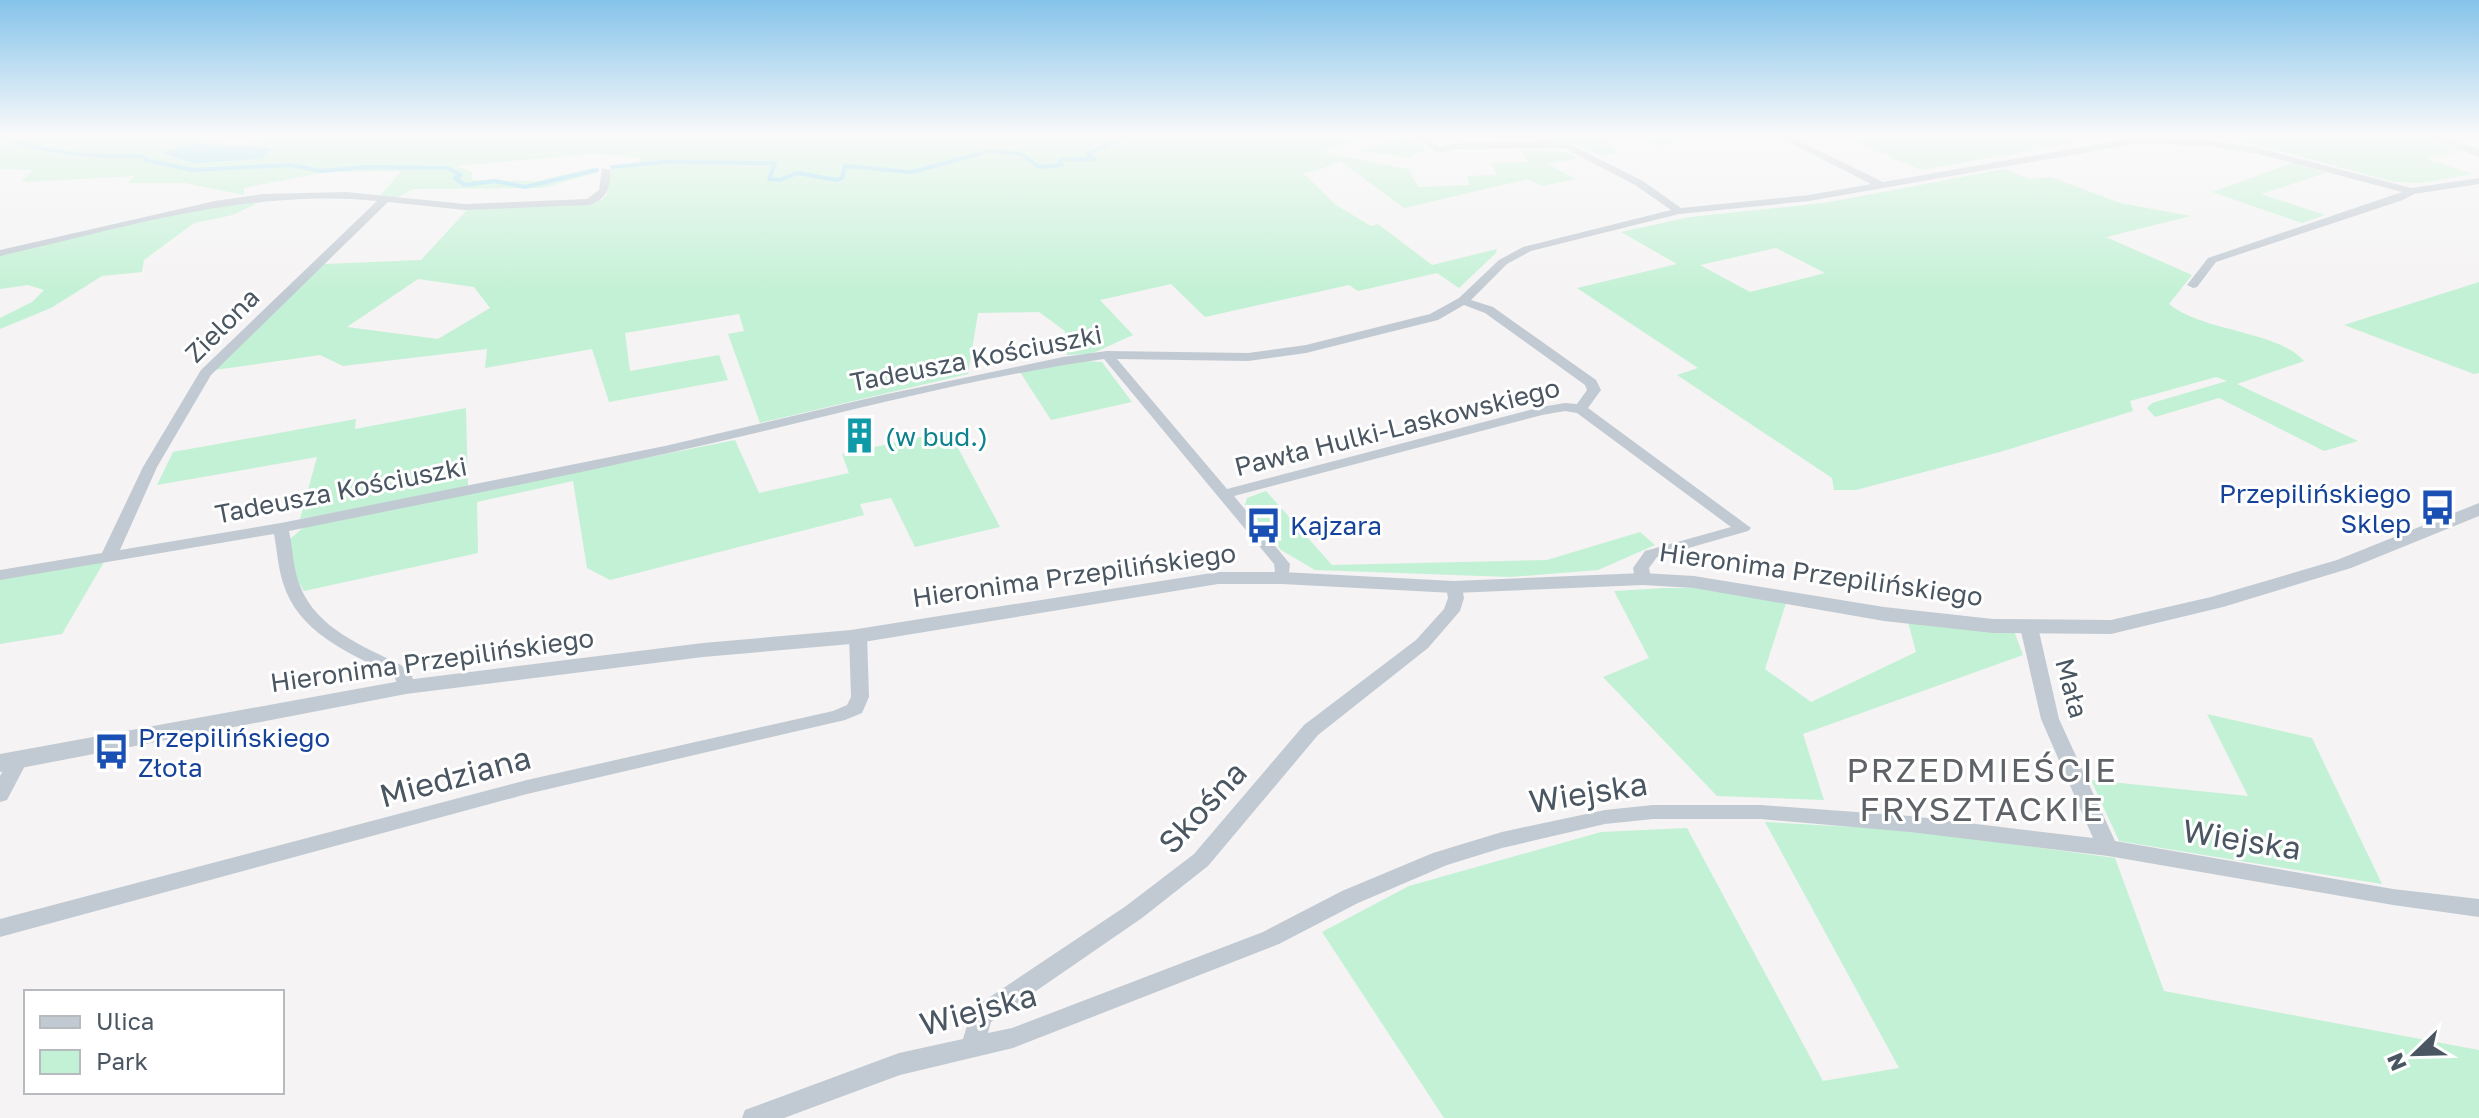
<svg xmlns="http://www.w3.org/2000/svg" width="2479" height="1118" viewBox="0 0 2479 1118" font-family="'Golos Text',sans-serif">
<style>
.green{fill:#c3f1d5;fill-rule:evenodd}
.water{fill:#90daee}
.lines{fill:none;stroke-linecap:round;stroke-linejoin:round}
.stream{stroke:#90daee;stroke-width:4}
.minor{fill:#c1cad2;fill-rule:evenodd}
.tertiary{fill:#c1cad2;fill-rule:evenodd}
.labels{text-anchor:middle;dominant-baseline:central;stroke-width:6;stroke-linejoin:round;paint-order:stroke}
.street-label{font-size:26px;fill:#4a5661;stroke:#fff}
.culture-label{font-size:26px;fill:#0d838f;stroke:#fff;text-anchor:start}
.transit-label{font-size:26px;fill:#164399;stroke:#fff;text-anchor:start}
.near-street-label{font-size:32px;fill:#4a5661;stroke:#fff}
.near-neighbourhood-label{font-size:34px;letter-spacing:2px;fill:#5f6368;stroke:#fff}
</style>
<rect width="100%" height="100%" fill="#f5f3f3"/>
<path class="green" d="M0,136H199L198,141L249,144L254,140L302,136H1372L1320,152L1408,169L1418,187L1470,185L1467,176L1497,175L1491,163L1528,162L1520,149L1566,152L1578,158L1548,164L1575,179L1542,186L1528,179L1404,208L1340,161L1316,171L1303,173L1336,205L1371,226L1378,224L1432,265L1497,249L1496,253L1459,288L1437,273L1358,291L1349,285L1205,317L1171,284L1100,300L1133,335L1091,354L1067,355L1065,331L1039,312L978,313L968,374L760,423L728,334L744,331L739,314L625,333L630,371L719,355L728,380L609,402L592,349L485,368L487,349L343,366L320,355L215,370L324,264L421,260L468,209L602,200L607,195L609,169L638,165L641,158L593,154L456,166L472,172V180L538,181L596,167L598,172L543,188L414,189L396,198L380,196L401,171L327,172L244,188V195L184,183H128L134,176L21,182L33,170L0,169ZM418,279L474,287L490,308L438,339L347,327Z
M1407,136L1427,148L1410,158L1357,150Z
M1460,136H1772L1775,138L1679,142L1654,147L1645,139L1606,140L1619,153L1602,156L1578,146L1535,141L1532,137L1462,140Z
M1841,136H2068L2076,143L1921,170Z
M2196,136H2416L2461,151L2427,159L2473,174L2421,183L2394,182L2265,147Z
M2293,163L2326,173L2261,194L2325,215L2302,223L2212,192Z
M2004,169L2029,179L2051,177L2120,203L2191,216L2106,237L2192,275L2169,304C2203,332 2279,331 2304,361L2237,384L2358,441L2324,451L2219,398L2155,417L2147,408L2152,403L2227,381L2216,377L2130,401L2133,411L2000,452L1856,490H1834L1832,478L1677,375L1698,368L1577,288L1677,264L1621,232L1690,217L1824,203ZM1776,248L1825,273L1750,292L1700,265Z
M262,201L233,215L194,223L144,260L142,272L102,276L51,308L0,329V318L32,302L44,290L28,285L0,289V255L215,205Z
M2479,282V373L2474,374L2344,325Z
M1084,361L1102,362L1132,402L1051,420L1020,372Z
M466,408L468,487L300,519L317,457L157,485L173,452L356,419L355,429Z
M949,431L1000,527L915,547L891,498L860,504L864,515L610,580L587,568L573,481L477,502L478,553L304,591L296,578L290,539L305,526L735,440L759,493L849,473L842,454Z
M1266,491L1332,565L1547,560L1640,532L1655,545L1598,570L1510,577L1315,570L1281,550L1245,505L1247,498Z
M104,562L62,634L0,644V579Z
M1665,588H1699L1787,600L1765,669L1811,702L1916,652L1908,622L2014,631L2023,655L1803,734L1824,800L1717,796L1603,677L1649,658L1614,591Z
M2207,714L2312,738L2382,884L2119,841L2091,780L2248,796Z
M1765,822L1907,830L2115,858L2164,991L2479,1050V1118H1444L1322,932L1409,886L1601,832L1687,828L1823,1081L1899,1068Z"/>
<path class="water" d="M192,143L273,148L262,159L194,163L161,153Z"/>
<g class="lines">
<path class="stream" d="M0,136C47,154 92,157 142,156L146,160L192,170L291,165L321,171L366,167L447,168L461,175L455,178L465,185L495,181L525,187L597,170
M612,167L664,162L775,163L769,179L780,180L797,173L837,180L842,178L845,166L912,172L989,151L1021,154L1039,167L1062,165L1059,161L1063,159H1094L1087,154L1128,136"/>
<path class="minor" d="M1413,136H1424L1439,147L1458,143L1553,141L1569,144L1643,181L1681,208L1809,195L1871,184L1777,136H1789L1883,182L2140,137L2205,140L2255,147L2411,188L2479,178V184L2414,194L2403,200L2216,262L2197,287L2193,288L2187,285L2208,258L2402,192L2255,153L2205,146L2140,143L1809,201L1679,214L1531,251L1507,264L1471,300L1493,307L1596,380L1601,390L1588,408L1751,528L1748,531L1657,557L1649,568L1651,579L1643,584L1635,579L1633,568L1645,551L1731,527L1577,413L1565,411L1542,415L1234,496L1290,564L1288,581H1276L1274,564L1104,359C955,380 811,422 664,454C540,482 414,505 289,531C293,549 293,569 300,586C317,629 363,646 401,665L412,676L415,687L412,691H400L395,678L389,673C347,652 298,632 283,583C278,567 277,550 274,534L0,580V570L102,553L143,467L201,370L377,201C249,188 124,228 0,256V250L215,201L263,194L346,192L465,204L587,199L599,190L602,168L610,170C610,188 608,199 589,205L465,210L388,202L211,375L157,467L120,550L281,523L665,446L878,396L1063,357L1107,351L1248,353L1306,345L1430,314L1459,298L1499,260L1523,247L1671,210L1635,185L1564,148L1458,149L1437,153ZM1464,305L1485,313L1585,385L1587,390L1577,404L1565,403L1541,407L1227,489L1117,359L1248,361L1306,353L1438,320Z
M1454,582L1462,587L1464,598L1460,611L1428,648L1318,735L1208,866L1142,918L991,1022L988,1033L1012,1028L1263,932L1342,891L1433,853L1502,832L1605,810L1653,805H1761L1910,816L2093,838L2041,719L2020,627L2029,622L2038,627L2059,719L2115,841L2393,889L2479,899V917L2393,905L2108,856L1910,832L1761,819H1653L1605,824L1502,848L1447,865L1358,903L1279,944L1013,1048L900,1075L784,1118H742L745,1110L899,1053L963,1039L972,1009L1126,906L1194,854L1304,725L1416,640L1444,609L1448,598L1446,587Z
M858,630L867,635L869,697L862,713L845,720L527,794L0,937V919L527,780L833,711L847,705L851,697L849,635Z
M18,753L25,755L28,760L7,800L0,802V776L11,755Z"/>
<path class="tertiary" d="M2422,136H2440L2479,149V157Z
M2479,503V516L2351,568L2223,607L2111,634L1993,633L1884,621L1694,588L1643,585L1454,593L1282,584H1218L851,644L703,657L406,694L0,772V754L406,680L703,643L851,630L1218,572H1282L1454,581L1643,573L1694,576L1884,607L1993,619L2111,620L2211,597L2337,560Z"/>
</g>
<linearGradient id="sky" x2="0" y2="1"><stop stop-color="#85c3ea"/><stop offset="0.46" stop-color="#fafafa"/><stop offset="1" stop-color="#fafafa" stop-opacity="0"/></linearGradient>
<rect width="2479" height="293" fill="url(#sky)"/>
<defs>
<symbol id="building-bare" viewBox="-9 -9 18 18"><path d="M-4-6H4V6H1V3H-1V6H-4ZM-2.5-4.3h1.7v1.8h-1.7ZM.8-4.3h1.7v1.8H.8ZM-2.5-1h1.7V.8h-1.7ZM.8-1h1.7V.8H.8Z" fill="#0f9aa8" stroke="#fff" stroke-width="2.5" paint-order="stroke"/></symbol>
<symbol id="bus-bare" viewBox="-9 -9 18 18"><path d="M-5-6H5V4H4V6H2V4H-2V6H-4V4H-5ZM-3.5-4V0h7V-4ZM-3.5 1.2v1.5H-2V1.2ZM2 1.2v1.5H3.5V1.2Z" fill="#1a4fb4" stroke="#fff" stroke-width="2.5" paint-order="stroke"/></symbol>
</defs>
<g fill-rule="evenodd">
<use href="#building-bare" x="834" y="410" width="51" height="51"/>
<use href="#bus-bare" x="2412" y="482" width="51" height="51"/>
<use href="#bus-bare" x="1238" y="500" width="51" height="51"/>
<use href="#bus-bare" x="86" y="726" width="51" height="51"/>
</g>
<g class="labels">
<g class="street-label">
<text transform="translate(222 325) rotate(-45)">Zielona</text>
<text transform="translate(976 358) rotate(-11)">Tadeusza Kościuszki</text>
<text transform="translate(1397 427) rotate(-14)">Pawła Hulki-Laskowskiego</text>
<text transform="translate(341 490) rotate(-11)">Tadeusza Kościuszki</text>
<text transform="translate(1821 574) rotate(8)">Hieronima Przepilińskiego</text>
<text transform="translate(1074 575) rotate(-8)">Hieronima Przepilińskiego</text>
<text transform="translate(432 660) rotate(-8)">Hieronima Przepilińskiego</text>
<text transform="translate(2072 688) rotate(75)">Mała</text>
</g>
<g class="culture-label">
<text x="885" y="436">(w bud.)</text>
</g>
<g class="transit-label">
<text x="2411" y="493" text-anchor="end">Przepilińskiego<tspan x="2411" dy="30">Sklep</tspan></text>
<text x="1290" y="525">Kajzara</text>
<text x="138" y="737">Przepilińskiego<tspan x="138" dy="30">Złota</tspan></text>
</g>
<g class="near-street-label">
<text transform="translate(455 776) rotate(-15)">Miedziana</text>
<text transform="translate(1588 792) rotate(-9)">Wiejska</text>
<text transform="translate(1202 807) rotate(-47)">Skośna</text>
<text transform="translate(2242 839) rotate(9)">Wiejska</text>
<text transform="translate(978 1009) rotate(-15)">Wiejska</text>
</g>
<g class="near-neighbourhood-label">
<text x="1982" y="769">PRZEDMIEŚCIE<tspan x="1982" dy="39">FRYSZTACKIE</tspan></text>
</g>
</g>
<rect x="24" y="990" width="260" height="104" fill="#ffffff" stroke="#b7bbc0" stroke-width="2"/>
<rect x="40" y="1016" width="40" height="12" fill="#c1cad2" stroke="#b7bbc0" stroke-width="2"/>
<text x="96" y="1030" font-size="24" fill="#4a5661">Ulica</text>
<rect x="40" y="1050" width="40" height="24" fill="#c3f1d5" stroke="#b7bbc0" stroke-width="2"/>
<text x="96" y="1070" font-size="24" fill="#4a5661">Park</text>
<g transform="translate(2415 1054) rotate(247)" stroke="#ffffff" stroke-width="6" paint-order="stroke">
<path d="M0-6L14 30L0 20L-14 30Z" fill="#4a5661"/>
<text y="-12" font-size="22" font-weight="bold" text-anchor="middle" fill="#4a5661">N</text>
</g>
</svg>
